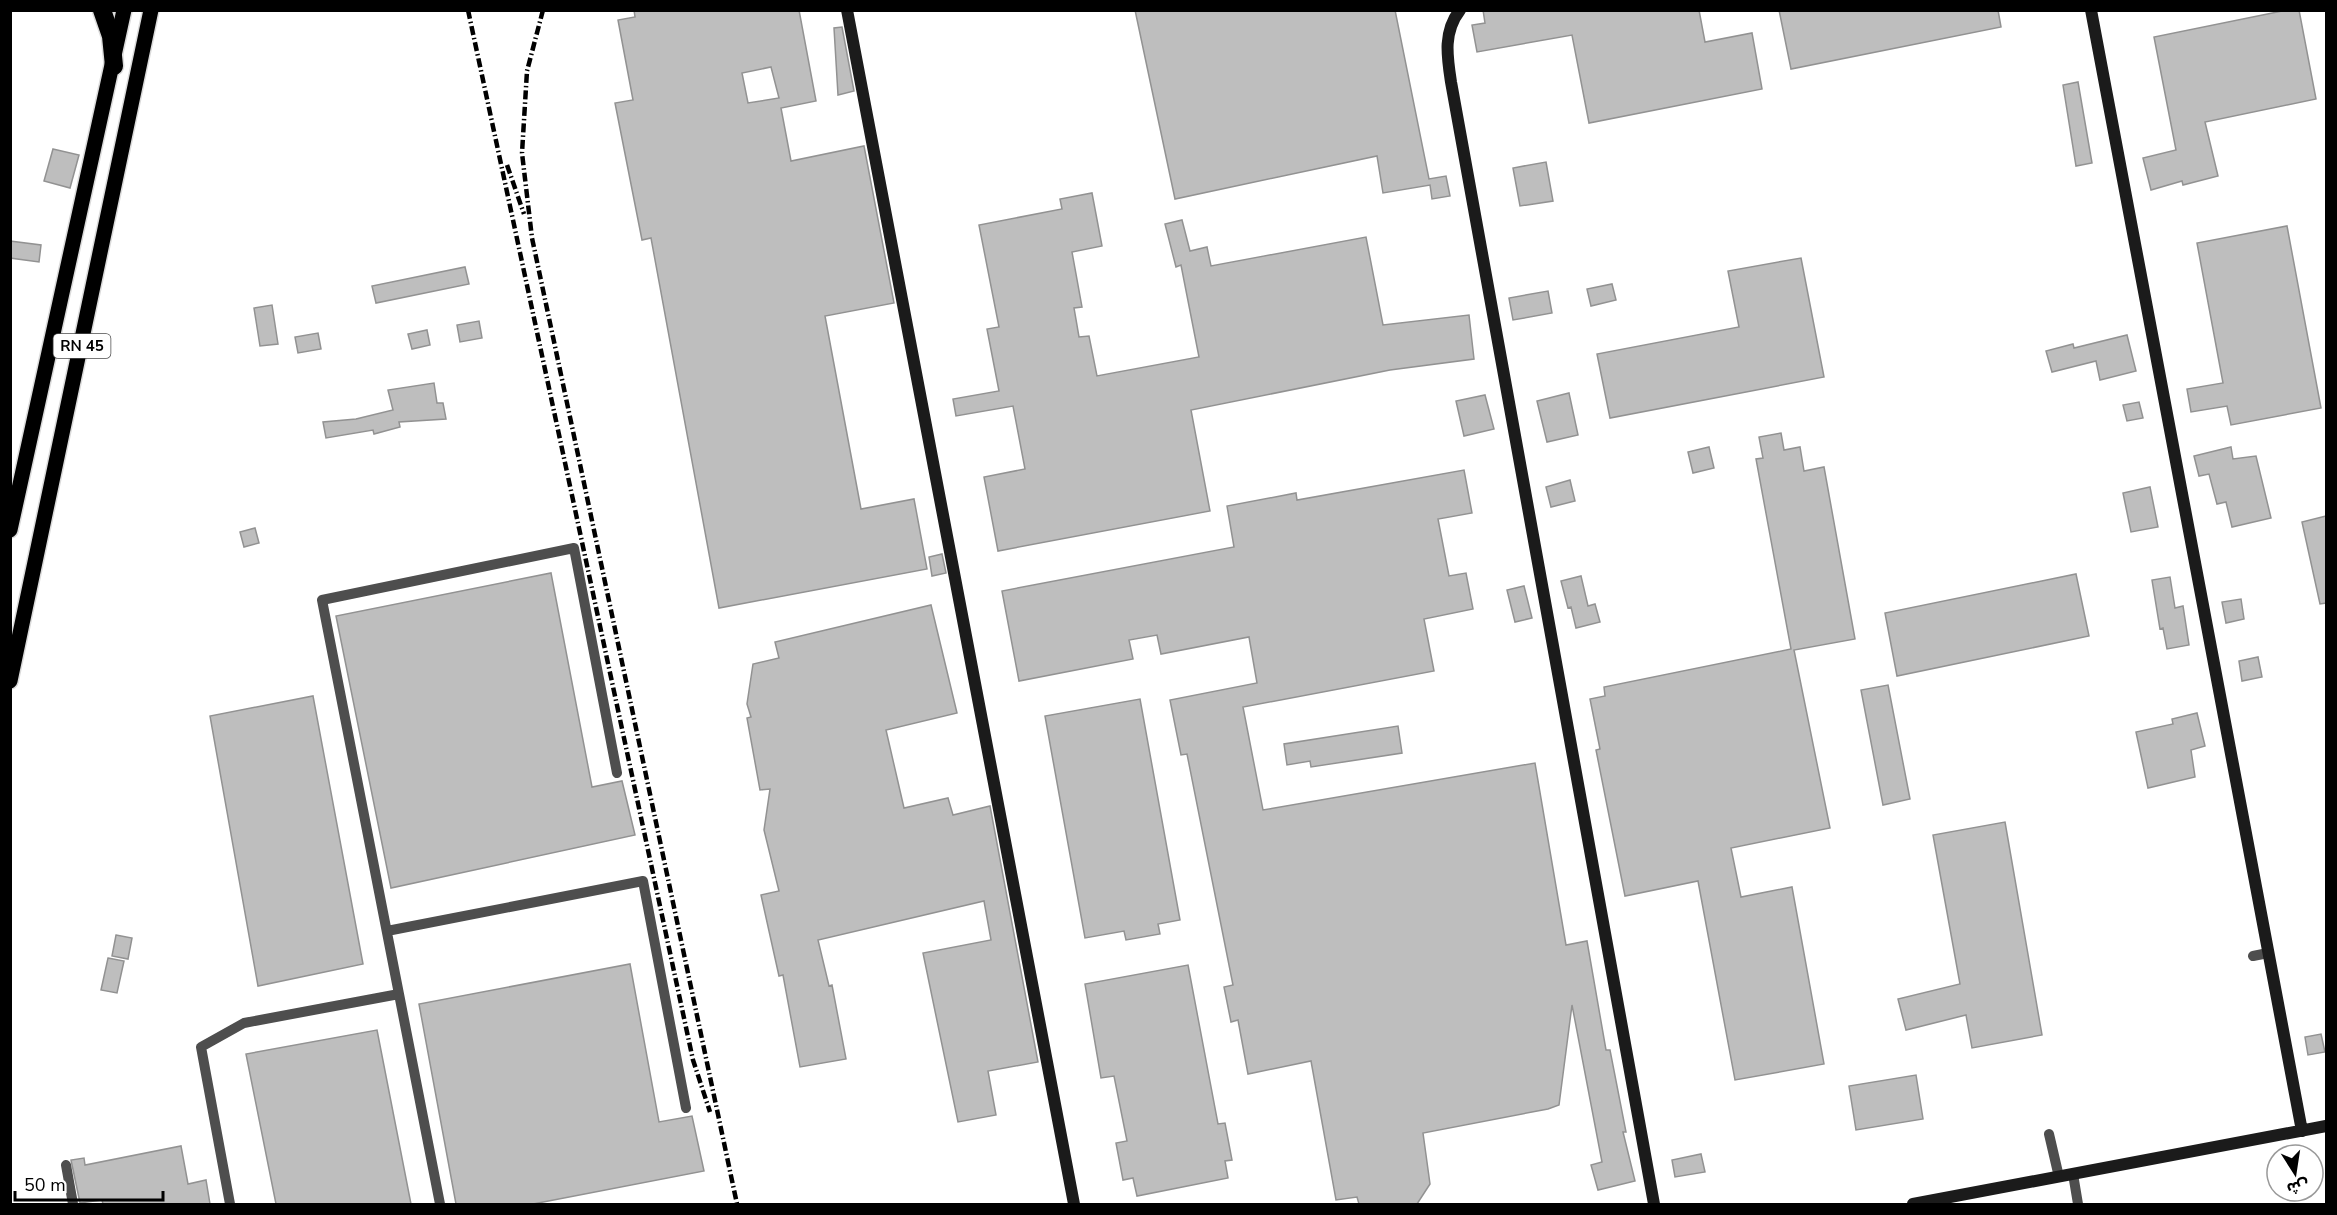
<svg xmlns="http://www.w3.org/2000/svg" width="2337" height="1215" viewBox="0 0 2337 1215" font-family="'Nunito Sans','Noto Sans Arabic',sans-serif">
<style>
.building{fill:#bebebe;stroke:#929292;stroke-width:1.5;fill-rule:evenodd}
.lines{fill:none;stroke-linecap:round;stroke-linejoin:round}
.primary-casing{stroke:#dbdbdb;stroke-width:18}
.highway-casing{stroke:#dbdbdb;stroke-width:21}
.lane{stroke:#4e4e4e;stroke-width:10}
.secondary{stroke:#1b1b1b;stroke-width:12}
.primary{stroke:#000;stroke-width:15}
.highway{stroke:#000;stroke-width:18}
.rail{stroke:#000;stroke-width:4.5;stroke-dasharray:9 3 1.5 3;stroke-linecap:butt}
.labels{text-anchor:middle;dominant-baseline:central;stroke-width:6;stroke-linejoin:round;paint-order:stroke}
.shield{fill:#fff;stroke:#4c4c4c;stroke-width:1.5}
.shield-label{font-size:15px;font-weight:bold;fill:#000}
</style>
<rect width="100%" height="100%" fill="#fff"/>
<path class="building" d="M634,10H799L816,101L781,108L791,161L864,146L894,303L825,316L861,509L914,499L927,569L719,608L651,238L642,240L615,103L633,100L618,20L635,17ZM771,67L779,98L748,103L742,73Z
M1135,10H1395L1429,179L1446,176L1450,196L1432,199L1430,185L1383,193L1377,156L1175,199Z
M1483,10H1699L1705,42L1752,33L1762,89L1589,123L1572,35L1477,52L1472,25L1485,23Z
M1779,10H1998L2001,27L1791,69Z
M2287,10H2299L2316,99L2205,122L2218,176L2183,185L2182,181L2151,190L2143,158L2176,150L2154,37Z
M842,27L854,91L838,95L834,28Z
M2078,82L2092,163L2076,166L2063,85Z
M53,149L79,155L70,188L44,181Z
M1546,162L1553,201L1520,206L1513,168Z
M1092,193L1102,246L1072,252L1082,307L1074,308L1079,337L1089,336L1097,376L1199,357L1181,265L1176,267L1165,224L1182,220L1190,251L1207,247L1211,266L1366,237L1383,325L1469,315L1474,359L1390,370L1191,410L1210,511L998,551L984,477L1025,469L1013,406L956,416L953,399L999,391L987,329L999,327L979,225L1062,209L1060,199Z
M2287,226L2321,408L2231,425L2227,406L2191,412L2187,389L2223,383L2197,243Z
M10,241L41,245L39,262L10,258Z
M1801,258L1824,377L1610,418L1597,354L1739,327L1728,271Z
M465,267L469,284L376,303L372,286Z
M1612,284L1616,300L1591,306L1587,289Z
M1548,291L1552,313L1513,320L1509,298Z
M272,305L278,344L260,346L254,308Z
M479,321L482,338L460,342L457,325Z
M427,330L430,345L412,349L408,334Z
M318,333L321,349L298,353L295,337Z
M2127,335L2136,371L2100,380L2096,361L2052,372L2046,351L2073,344L2074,348Z
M434,383L437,403H443L446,419L399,422L400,427L374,434L373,430L326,438L323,422L356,419L393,410L388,390Z
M1569,393L1578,435L1547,442L1537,401Z
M1485,395L1494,429L1464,436L1456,401Z
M2139,402L2143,418L2127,421L2123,405Z
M1781,433L1784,450L1800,447L1804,471L1824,467L1855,639L1794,650L1830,828L1731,848L1741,897L1792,887L1824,1064L1735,1080L1698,881L1625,896L1596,750L1600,749L1590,699L1605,696L1604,687L1791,649L1756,459L1763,458L1759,437Z
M1709,447L1714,468L1693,473L1688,452Z
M2231,447L2233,459L2256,456L2271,518L2232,527L2226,502L2217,504L2209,474L2199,476L2194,456Z
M1464,470L1472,513L1438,519L1449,576L1466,573L1473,609L1424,619L1434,671L1243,707L1263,810L1535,763L1566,945L1587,941L1606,1050H1610L1626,1132H1623L1635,1181L1598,1190L1591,1165L1602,1162L1572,1005L1559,1105L1548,1109L1423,1133L1430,1184L1417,1204H1359L1357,1197L1336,1200L1311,1061L1248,1074L1238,1020L1231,1022L1224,987L1233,985L1187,754L1181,755L1170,700L1257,683L1249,637L1161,654L1157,635L1129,640L1133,659L1019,681L1002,591L1234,547L1227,506L1296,493L1297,500Z
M1570,480L1575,501L1551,507L1546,487Z
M2150,487L2158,527L2131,532L2123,493Z
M2326,516V603L2320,604L2302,522Z
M255,528L259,543L244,547L240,532Z
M942,554L946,573L932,576L929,557Z
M551,573L592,787L622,781L635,835L391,888L336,616Z
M2076,574L2089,636L1897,676L1885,613Z
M1581,576L1588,606L1595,604L1600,622L1576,628L1571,607L1568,608L1561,581Z
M2170,577L2175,608L2183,606L2189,645L2167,649L2163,628L2160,629L2152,580Z
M1524,586L1532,618L1515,622L1507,590Z
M2241,599L2244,619L2226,623L2222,602Z
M931,605L957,713L886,730L904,808L948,798L953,815L990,806L1038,1062L988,1071L996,1115L958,1122L923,953L991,940L984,901L818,940L829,986L832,985L846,1059L800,1067L783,975L779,976L761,895L779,891L764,830L770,789L760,790L747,718L751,717L747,704L753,664L779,658L775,642Z
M2258,657L2262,677L2242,681L2239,661Z
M1888,685L1910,799L1883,805L1861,690Z
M313,696L363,964L258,986L210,716Z
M1140,699L1180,920L1158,924L1160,934L1126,940L1124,931L1085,938L1045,716Z
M2197,713L2205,746L2191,750L2195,777L2148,788L2136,732L2173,724L2172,719Z
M1398,726L1402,753L1311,767L1310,761L1287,765L1284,744Z
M2005,822L2042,1035L1972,1048L1966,1015L1906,1030L1898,999L1960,984L1933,835Z
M116,935L132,938L128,959L112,956Z
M108,958L124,961L117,993L101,990Z
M630,964L659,1122L692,1116L704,1171L533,1204H456L419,1004Z
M1188,965L1218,1124L1225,1123L1232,1160L1225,1161L1228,1178L1137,1196L1133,1178L1123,1180L1116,1143L1127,1141L1114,1076L1101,1078L1085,984Z
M377,1030L411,1204H276L246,1054Z
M2321,1034L2325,1052L2308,1055L2305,1037Z
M1916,1075L1923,1119L1856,1130L1849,1086Z
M181,1146L188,1184L206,1180L210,1204H103L102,1200L80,1203L71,1160L84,1158L85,1165Z
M1701,1154L1705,1172L1675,1177L1672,1160Z"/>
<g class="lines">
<defs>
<path id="primary" d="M10,530L124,10
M10,681L151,10"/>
<path id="highway" d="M102,10L111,36L114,66"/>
</defs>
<use href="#primary" class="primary-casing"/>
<use href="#highway" class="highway-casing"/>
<path class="lane" d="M387,931L643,881L686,1108
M2253,956L2268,953
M399,994L440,1204
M2049,1134L2059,1177
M66,1165L73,1204
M2073,1174L2078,1204
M230,1204L201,1047L244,1023L399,994L322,600L574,548L617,773"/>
<path class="secondary" d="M847,10L1074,1204
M1460,10C1443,32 1447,56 1451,82L1654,1204
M2091,10L2302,1131
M1913,1204L2326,1126"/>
<use href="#primary" class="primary"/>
<use href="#highway" class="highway"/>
<path class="rail" d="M468,10L693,1060L710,1112
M543,10L527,71L522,153L532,238L737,1204
M507,165L524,214"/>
</g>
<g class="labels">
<rect class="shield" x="53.5" y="334" width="57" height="24" rx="4.5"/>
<g class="shield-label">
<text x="82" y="346">RN 45</text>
</g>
</g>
<rect width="2337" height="1215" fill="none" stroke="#000000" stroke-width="24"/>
<g transform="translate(2295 1173) rotate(168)"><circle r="28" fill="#ffffff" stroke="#999999" stroke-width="1.5"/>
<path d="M0-4.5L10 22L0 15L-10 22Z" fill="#000000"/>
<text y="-9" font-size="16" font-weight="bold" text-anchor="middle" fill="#000000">ش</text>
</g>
<path d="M15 1191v9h148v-9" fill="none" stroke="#000000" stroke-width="3"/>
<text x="24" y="1191" font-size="18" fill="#000000" stroke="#ffffff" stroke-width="4.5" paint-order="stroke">50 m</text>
</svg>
